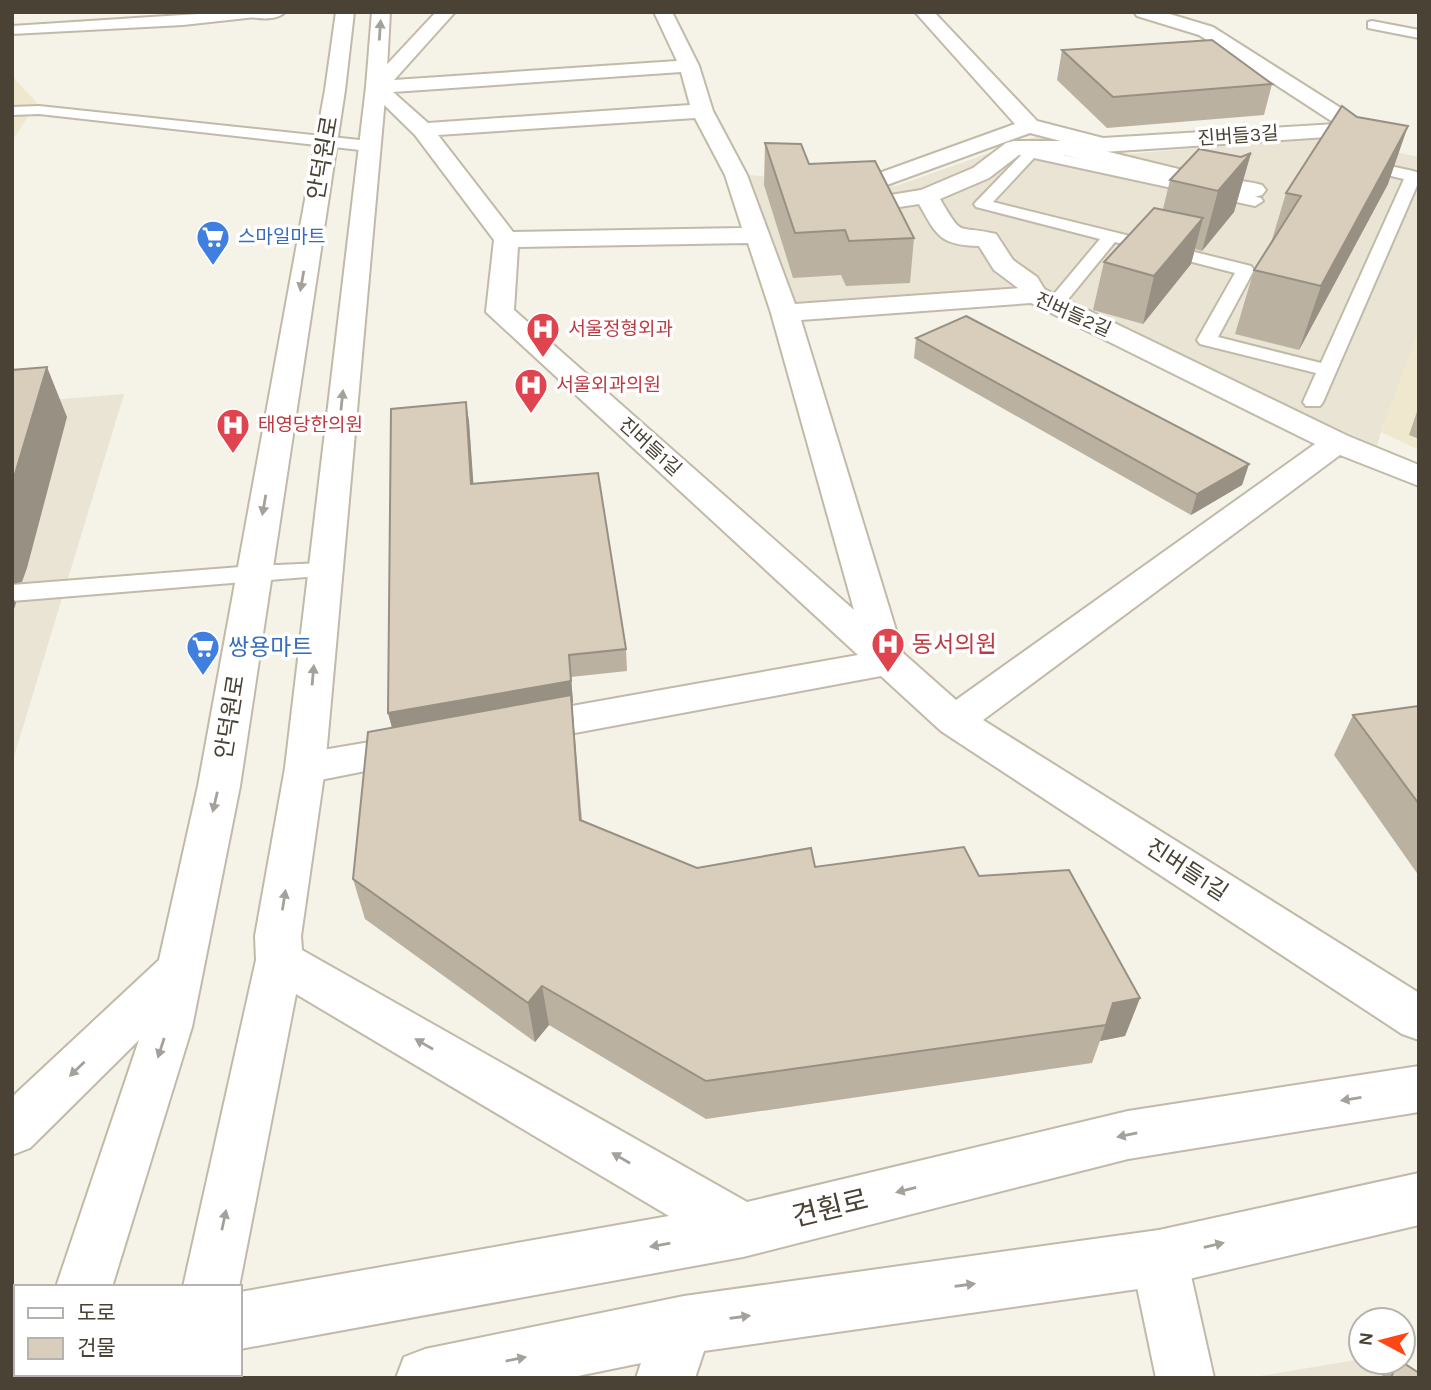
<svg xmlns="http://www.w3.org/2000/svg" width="1431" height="1390" viewBox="0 0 1431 1390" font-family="Karla,'Noto Sans KR',sans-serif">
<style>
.residential{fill:#e9e4d4}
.education{fill:#efe8cf}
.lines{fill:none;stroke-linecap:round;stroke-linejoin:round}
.service-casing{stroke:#c1baa8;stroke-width:4}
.pedestrian-casing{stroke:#c1baa8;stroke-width:4}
.minor-casing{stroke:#c1baa8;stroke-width:4}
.tertiary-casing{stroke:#c1baa8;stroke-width:4}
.service{fill:#fff;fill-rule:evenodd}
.pedestrian{fill:#fff;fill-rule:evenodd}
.minor{fill:#fff;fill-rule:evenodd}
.tertiary{fill:#fff;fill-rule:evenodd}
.wall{fill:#bab1a1}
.shaded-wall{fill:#979083}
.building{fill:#d8cebb;stroke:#979083;stroke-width:2}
.oneway{fill:#a4a09a}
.labels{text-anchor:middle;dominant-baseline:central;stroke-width:7;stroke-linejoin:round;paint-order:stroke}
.far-street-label{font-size:19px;fill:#494235;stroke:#fff}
.far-shop-label{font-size:19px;fill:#366cbe;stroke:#fff;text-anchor:start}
.far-health-label{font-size:19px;fill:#be3a42;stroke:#fff;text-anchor:start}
.street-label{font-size:23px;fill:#494235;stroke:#fff}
.health-label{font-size:23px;fill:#be3a42;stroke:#fff;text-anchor:start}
.shop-label{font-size:23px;fill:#366cbe;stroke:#fff;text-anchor:start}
.near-street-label{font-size:28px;fill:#494235;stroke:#fff}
</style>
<rect width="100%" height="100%" fill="#f5f2e7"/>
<path class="residential" d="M1043,134L1128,154L1324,137L1419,157V332L1381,432L1373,459L1035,295L785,313L746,175L896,186Z
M124,394L12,763V403Z
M1361,1359V1362H1379L1405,1378H1249Z"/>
<path class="education" d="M12,76L37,103L12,141Z
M1419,329V450L1381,432Z"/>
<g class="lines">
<defs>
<path id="service" d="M229,12L263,13L257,17L183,25L12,34V26Z
M1372,21L1419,30V38L1368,28V22Z
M39,106L369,141L377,146L369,151L39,114L12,115V107Z
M1031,148L1261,198L1263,201L1255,206L1034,158L993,202L1251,266L1254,270L1218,337L1321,363L1404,179L1353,167L1350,164L1358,159L1413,171L1419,173V181L1323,402L1320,406H1306L1303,402L1316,373L1200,344L1197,340L1235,273L1115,242L1061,308H1049L1046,304L1049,300L1100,239L976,207L974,204L1026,150Z
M323,563L331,565L335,570L331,575L12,601V585L253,566Z"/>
<path id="pedestrian" d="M1014,141H1064L1203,175L1254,183L1262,185L1266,190L1262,195L1254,197L1203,189L1064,155H1019L989,178L940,199C964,240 956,224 996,234L1013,260L1037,277L1048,295L1044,301L1035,303L1026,301L1018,288L994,270L979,246C940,245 937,236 919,204L886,209L878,207L874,202L878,197L921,190L973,168L1006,143Z"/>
<path id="minor" d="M248,12H285C278,20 261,19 251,17Z
M436,12H455L394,80L677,61L654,12H672L699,66L713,111L747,175L795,304L1035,287L1044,289L1348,436L1419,465V486L1340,455L983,720L1419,993V1040L1402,1034L941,731L881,676L521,743L507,739L501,729L507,719L521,715L858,655L486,312L494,240L415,135L366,87ZM681,72L690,105L428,123L393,92ZM695,118L725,175L742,228L513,232L438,135ZM748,243L771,313L854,610L514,310L518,247ZM1031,303L1315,444L956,700L903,653L801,320Z
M915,12H934L1037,121L1103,138L1336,124L1199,35L1137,16L1134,12H1163L1213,27L1366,124L1369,129L1366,134L1358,135L1103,152L1030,133L884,186L826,183L822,178L826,173L882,172L1015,124Z
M417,734L431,738L437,748L431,758L305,783L291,779L285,768L291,757L305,753Z
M1159,1230L1179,1238L1187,1258L1214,1378H1156L1131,1258L1139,1238Z"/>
<path id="tertiary" d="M336,12H354L345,90L240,786L192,1027L112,1287H56L139,1040L30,1148L12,1155V1097L159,960L198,786L325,90Z
M372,12H390L386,87L325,768L301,936L302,950L747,1202L1128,1111L1419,1066V1112L1128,1159L743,1257L240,1349V1292L669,1216L296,994L239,1287H183L256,960L255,936L285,768L366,87Z
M1419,1173V1225L1159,1286L704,1351L695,1378H636L641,1363L568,1378H396L404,1357L425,1349L684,1296L1159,1230Z
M16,1331V1374H85V1378H12V1332Z
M161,1374H219V1378H161Z"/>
</defs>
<use href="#service" class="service-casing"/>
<use href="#pedestrian" class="pedestrian-casing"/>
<use href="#minor" class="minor-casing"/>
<use href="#tertiary" class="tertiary-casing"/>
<use href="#service" class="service"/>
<use href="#pedestrian" class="pedestrian"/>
<use href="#minor" class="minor"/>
<use href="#tertiary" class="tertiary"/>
</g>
<path class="wall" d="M1062,50L1272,84L1264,115L1107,128L1057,80Z
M765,143L809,164L914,238L910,283L846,286L841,275L793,278L764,185Z
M1251,153L1234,212L1202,251L1195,249L1191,264L1143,324L1093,310L1104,262L1163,209L1170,180L1241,157Z
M1388,184L1299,350L1235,334L1254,270L1271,243L1286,193Z
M916,338L1249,464L1242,485L1191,515L914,358Z
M466,402L469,422L473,484L626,649L627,671L571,677L573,703H572L582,820L697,868L815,867L979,876L1140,998L1125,1036L1100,1041L1092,1063L706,1119L549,1025L535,1042L365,919L353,879L392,727L388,713Z
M1419,406V439L1409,435Z
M1419,706V876L1334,755L1353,715Z
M1395,1362H1402L1419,1378H1380Z"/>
<path class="shaded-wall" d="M1408,126L1388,184L1299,350L1321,286Z
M1251,153L1234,212L1202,251L1218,191Z
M1203,218L1191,264L1143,324L1154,276Z
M47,367L67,417L27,568L22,582L12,584V484Z
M466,402L469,422L475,505L471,484Z
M1249,464L1242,485L1191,515L1197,494Z
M12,596L16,603L12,615Z
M569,655L571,677L573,703H572L584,860L580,820L394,735L388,713Z
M542,986L549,1025L535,1042L528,1003Z
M1140,998L1125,1036L1100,1041L1113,1003Z"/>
<path class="building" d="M1212,40L1272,84L1113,97L1062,50Z
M1342,106L1357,117L1408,126L1321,286L1254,270L1301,196L1286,193Z
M765,143L801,144L809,164L875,161L914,238L849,241L845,230L795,233Z
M1199,149L1241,157L1251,153L1218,191L1170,180Z
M1154,208L1203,218L1154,276L1104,262Z
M966,316L1249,464L1197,494L916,338Z
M47,367L12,484V370Z
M466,402L471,484L598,473L626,649L569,655L571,681L388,713L391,409Z
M571,695L580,820L697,868L811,848L815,867L964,847L979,876L1069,870L1140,998L1113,1003L1106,1025L706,1081L542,986L528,1003L353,879L368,732Z
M1419,706V804L1353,715Z
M1397,1362H1402L1419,1373V1378H1391Z"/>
<defs><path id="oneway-solid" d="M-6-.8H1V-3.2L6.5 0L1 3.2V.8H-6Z" transform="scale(1.75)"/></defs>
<g class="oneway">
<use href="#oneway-solid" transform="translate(380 30) rotate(-86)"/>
<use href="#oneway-solid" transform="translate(302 281) rotate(100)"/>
<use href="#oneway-solid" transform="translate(342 400) rotate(-84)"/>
<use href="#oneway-solid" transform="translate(264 505) rotate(100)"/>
<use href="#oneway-solid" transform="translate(313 675) rotate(-85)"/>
<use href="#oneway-solid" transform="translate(215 802) rotate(103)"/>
<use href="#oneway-solid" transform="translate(284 900) rotate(-81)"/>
<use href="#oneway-solid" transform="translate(424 1044) rotate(-150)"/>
<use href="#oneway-solid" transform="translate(161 1048) rotate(108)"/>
<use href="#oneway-solid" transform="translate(77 1069) rotate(136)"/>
<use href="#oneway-solid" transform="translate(1351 1099) rotate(171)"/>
<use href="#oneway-solid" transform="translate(1127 1135) rotate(168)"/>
<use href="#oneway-solid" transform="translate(621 1158) rotate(-150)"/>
<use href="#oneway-solid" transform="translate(906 1190) rotate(166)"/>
<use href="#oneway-solid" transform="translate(224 1220) rotate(-78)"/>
<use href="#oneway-solid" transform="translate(660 1245) rotate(170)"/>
<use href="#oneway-solid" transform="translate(1214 1245) rotate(-13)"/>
<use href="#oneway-solid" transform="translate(965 1285) rotate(-8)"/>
<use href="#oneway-solid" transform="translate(740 1317) rotate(-8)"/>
<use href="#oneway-solid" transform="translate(516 1359) rotate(-11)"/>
</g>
<defs>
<symbol id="supermarket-pin" viewBox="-11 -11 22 30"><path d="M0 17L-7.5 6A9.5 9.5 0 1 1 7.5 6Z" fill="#3f7fe0" stroke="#fff"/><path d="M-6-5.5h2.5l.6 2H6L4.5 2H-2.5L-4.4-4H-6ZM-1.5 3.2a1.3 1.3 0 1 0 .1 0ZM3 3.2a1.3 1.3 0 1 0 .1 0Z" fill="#fff"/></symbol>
<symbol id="hospital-pin" viewBox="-11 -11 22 30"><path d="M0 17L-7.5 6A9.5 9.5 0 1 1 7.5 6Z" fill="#e0444e" stroke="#fff"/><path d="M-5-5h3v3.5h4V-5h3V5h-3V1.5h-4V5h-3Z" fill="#fff"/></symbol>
</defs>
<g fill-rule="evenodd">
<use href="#supermarket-pin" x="194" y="218" width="38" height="52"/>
<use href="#hospital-pin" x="524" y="310" width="38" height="52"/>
<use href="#hospital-pin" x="512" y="366" width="38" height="52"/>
<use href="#hospital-pin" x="214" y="406" width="38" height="52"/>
<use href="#hospital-pin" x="869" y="625" width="38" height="52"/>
<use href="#supermarket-pin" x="184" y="628" width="38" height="52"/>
</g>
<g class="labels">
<g class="far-street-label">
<text transform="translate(1238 136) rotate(-4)">진버들3길</text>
<text transform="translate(1073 315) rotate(24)">진버들2길</text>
<text transform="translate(650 447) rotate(42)">진버들1길</text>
</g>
<g class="far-shop-label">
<text x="238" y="237">스마일마트</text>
</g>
<g class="far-health-label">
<text x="568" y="329">서울정형외과</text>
<text x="556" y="385">서울외과의원</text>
<text x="258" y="425">태영당한의원</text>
</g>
<g class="street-label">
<text transform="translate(323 158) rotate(-80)">안덕원로</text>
<text transform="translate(230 717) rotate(-81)">안덕원로</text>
<text transform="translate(1187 870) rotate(33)">진버들1길</text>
</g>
<g class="health-label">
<text x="912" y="644">동서의원</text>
</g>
<g class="shop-label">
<text x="228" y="647">쌍용마트</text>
</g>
<g class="near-street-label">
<text transform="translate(830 1208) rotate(-14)">견훤로</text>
</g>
</g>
<rect width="1431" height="1390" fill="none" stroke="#494235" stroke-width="28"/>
<rect x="14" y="1285" width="228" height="91" fill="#ffffff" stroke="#b6b3ae" stroke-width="2"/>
<rect x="28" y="1308" width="35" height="10" fill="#ffffff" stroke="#b6b3ae" stroke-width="2"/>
<text x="77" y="1320" font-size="21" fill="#494235">도로</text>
<rect x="28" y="1338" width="35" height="21" fill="#d8cebb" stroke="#b6b3ae" stroke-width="2"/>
<text x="77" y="1355" font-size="21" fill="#494235">건물</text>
<g transform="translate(1382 1341) rotate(277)"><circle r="33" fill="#ffffff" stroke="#b6b3ae" stroke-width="2"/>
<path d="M0-5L12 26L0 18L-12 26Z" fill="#ff4614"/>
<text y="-10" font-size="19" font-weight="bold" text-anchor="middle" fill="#494235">N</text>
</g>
</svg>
